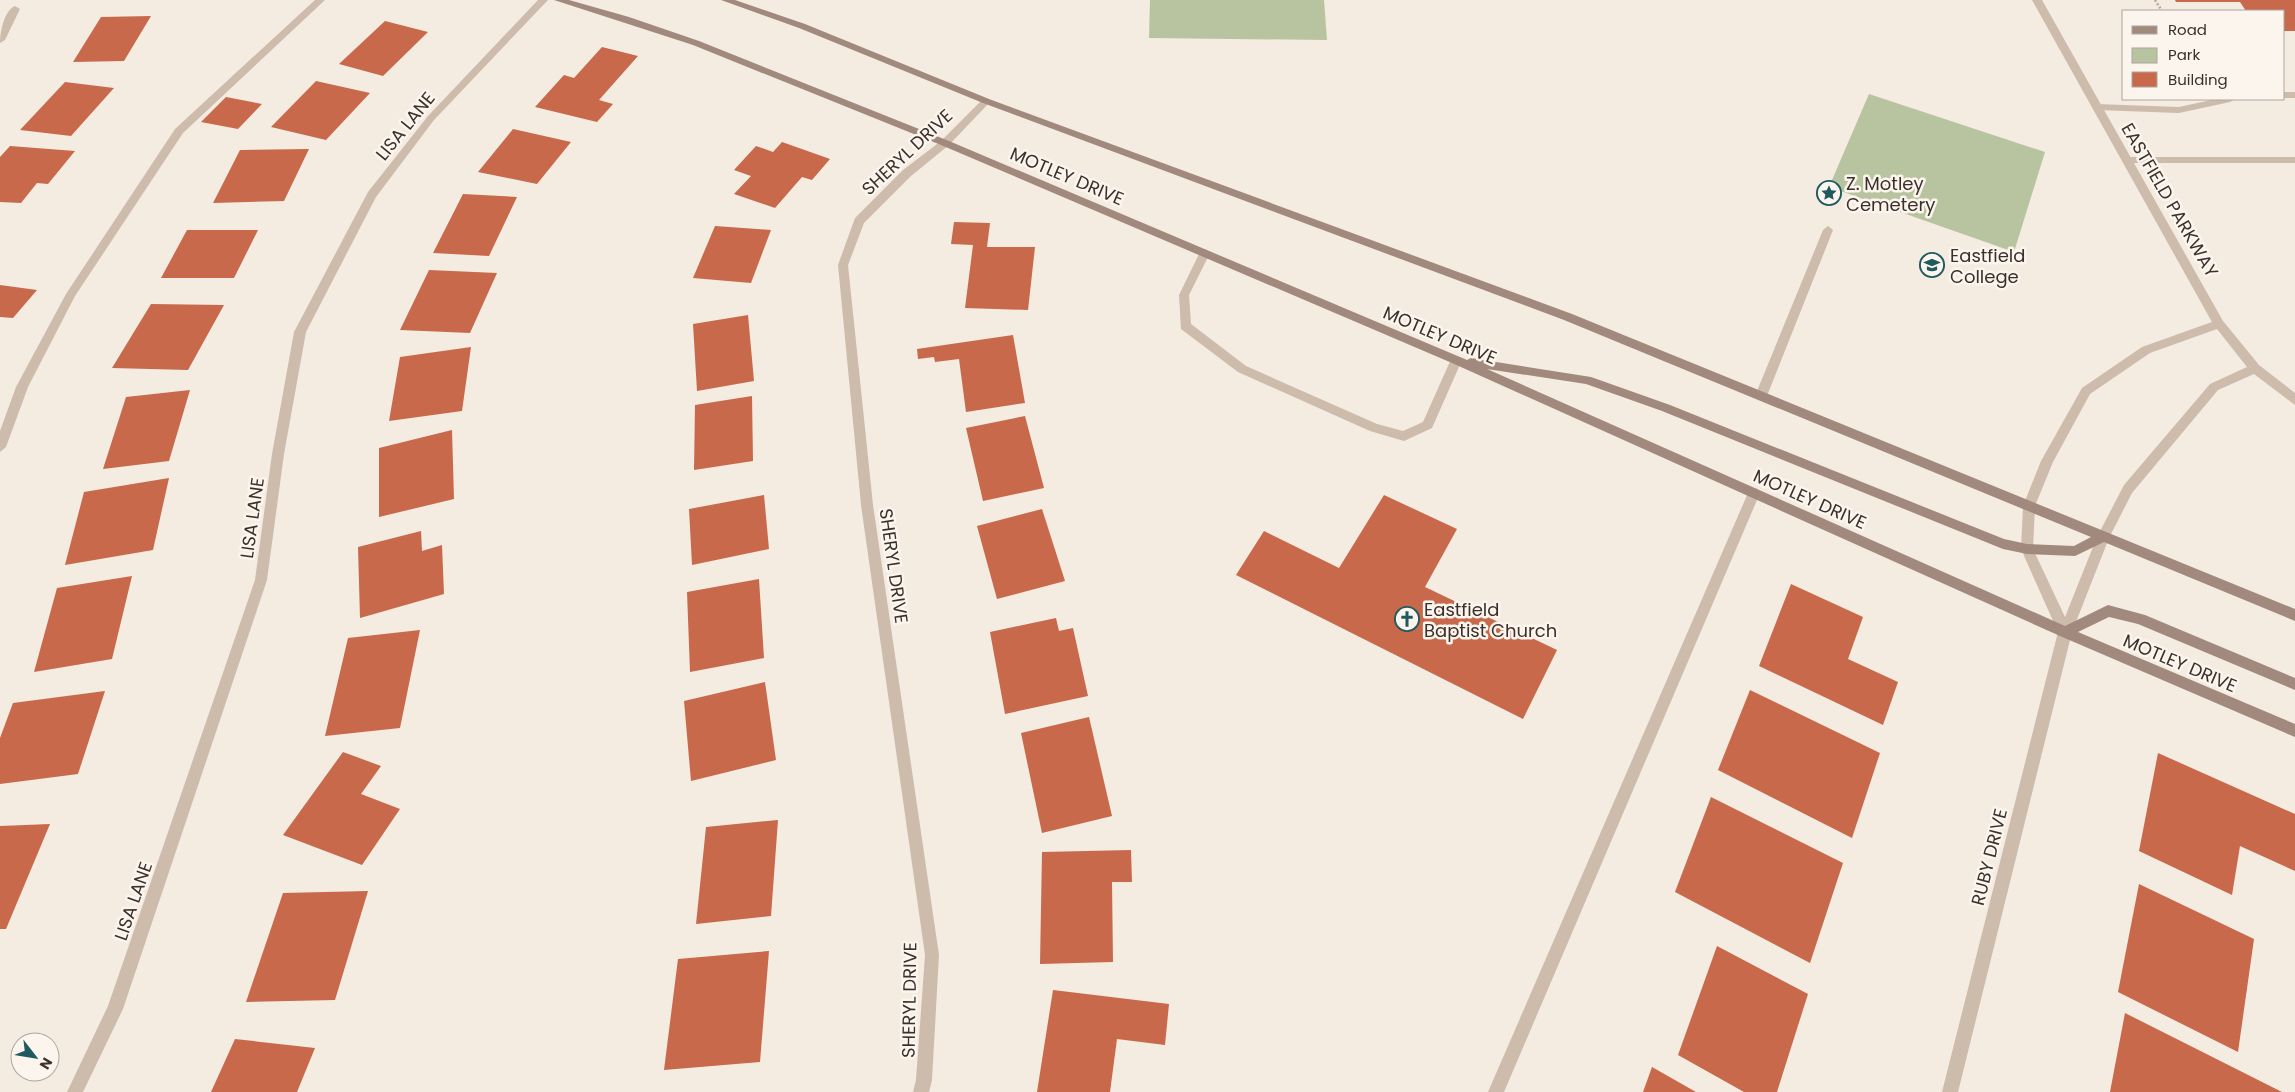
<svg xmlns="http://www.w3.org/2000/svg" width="2295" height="1092" viewBox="0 0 2295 1092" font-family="Poppins,sans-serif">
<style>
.green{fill:#b8c4a0}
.building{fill:#c8694b}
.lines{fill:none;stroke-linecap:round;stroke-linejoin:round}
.path{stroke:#b9a596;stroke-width:2.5;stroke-dasharray:2 2;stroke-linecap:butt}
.lane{fill:#cdbbac;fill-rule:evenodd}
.street{fill:#cdbbac;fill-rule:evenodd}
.secondary{fill:#a18a7d;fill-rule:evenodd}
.labels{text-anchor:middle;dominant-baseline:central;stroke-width:5;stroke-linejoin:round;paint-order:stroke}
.street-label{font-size:18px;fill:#3b302b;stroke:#fbf5ee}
.poi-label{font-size:18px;fill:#3b302b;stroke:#fbf5ee;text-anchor:start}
</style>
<rect width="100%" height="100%" fill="#f4ebe1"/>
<path class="green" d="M1150,0H1324L1327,40L1149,38Z
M1869,94L2045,152L2014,252L1829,187Z"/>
<path class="building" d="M2175,0H2295V31H2284V11H2246L2240,2H2176Z
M151,16L124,61L73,62L101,17Z
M385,21L428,32L383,76L339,64Z
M602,47L638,56L599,100L613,104L597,122L535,107L564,75L574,78Z
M316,81L370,93L326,140L271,127Z
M65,82L114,88L71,136L20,130Z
M226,97L262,104L238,129L201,122Z
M513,129L571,142L537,184L478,172Z
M782,142L830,159L812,180L802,177L775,208L734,194L751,176L734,170L756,146L773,152Z
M10,146L75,151L48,184L37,183L21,203L0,202V157Z
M309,149L284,201L213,203L240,150Z
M463,194L517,197L489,256L433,253Z
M954,222L990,223L987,247H1035L1028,310L965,308L973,245L951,244Z
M715,226L771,230L751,283L693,278Z
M187,230H258L234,278H161Z
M429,270L497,273L470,333L400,330Z
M0,285L37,290L13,318L0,317Z
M151,304L224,305L188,370L112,368Z
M748,315L754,381L697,391L693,324Z
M1013,335L1025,403L966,412L959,359L935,362L934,357L918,359L917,349Z
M471,347L462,411L389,421L400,357Z
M190,390L169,461L103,469L126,397Z
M752,396L753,461L694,470L695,405Z
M1025,416L1044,488L983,501L966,428Z
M452,430L454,499L379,517V448Z
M169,478L153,550L65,565L84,492Z
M764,495L769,549L692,565L689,509Z
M1384,495L1457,529L1425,587L1557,650L1523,719L1236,575L1264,531L1339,568Z
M1042,509L1065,581L997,599L977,526Z
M421,531L422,551L442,545L444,594L360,618L358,547Z
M132,576L112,659L34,672L57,588Z
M759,579L764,658L690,672L687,592Z
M1791,584L1863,617L1848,659L1898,682L1883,725L1759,666Z
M1056,618L1059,631L1073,628L1088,696L1005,714L990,632Z
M420,630L400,728L325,736L348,638Z
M765,682L776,760L691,781L684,701Z
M1750,690L1880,753L1852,838L1718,770Z
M105,691L78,774L0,784V738L13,703Z
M1089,717L1112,816L1042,833L1021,733Z
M343,752L381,766L361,794L400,809L362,865L283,835Z
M2158,753L2295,814V871L2240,846L2232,895L2139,851Z
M1711,797L1843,863L1810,963L1675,892Z
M778,820L771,916L696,924L706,827Z
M50,824L6,929H0V826Z
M1131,850L1132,882H1112L1113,962L1040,964L1042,852Z
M2139,884L2254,939L2238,1052L2118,992Z
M368,891L335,1000L246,1002L283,893Z
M1717,946L1808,994L1777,1092H1744L1678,1055Z
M769,951L760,1062L664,1070L678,959Z
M1053,990L1169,1004L1165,1045L1117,1039L1110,1092H1037Z
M2125,1013L2282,1092H2110Z
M235,1039L315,1048L297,1092H211Z
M1652,1067L1696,1092H1643Z"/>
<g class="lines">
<path class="path" d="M2155,0L2162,11"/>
<path class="lane" d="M315,0H325L183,133L75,296L28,387L6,447L0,452V431L16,387L66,294L175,129Z
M2284,92H2295V98H2284Z
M2216,99H2235L2230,102L2179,113L2097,110L2092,107L2097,104L2179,107Z
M2127,157H2295V163H2127L2122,160Z
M1828,226L1833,230L1767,396L1765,399H1757L1755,396L1823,230Z
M1205,249L1210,253L1189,295L1191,324L1246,366L1377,424L1403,431L1423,422L1452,357H1460L1462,360L1432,428L1404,441L1370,431L1238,372L1181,329L1179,295L1201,250Z
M1754,488L1758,489L1760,493L1504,1092H1488L1748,493L1750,489Z"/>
<path class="street" d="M538,0H548L434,120L376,197L306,332L284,454L267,580L123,1009L83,1092H67L108,1006L255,580L272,454L294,332L368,192L428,116Z
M2032,0H2042L2223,321L2259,365L2295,393V405L2254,374L2218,390L2132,493L2109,538L2072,632L1958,1092H1942L2058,632L2021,549L2023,506L2041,461L2082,388L2142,347L2212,322ZM2217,329L2247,367L2210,384L2124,485L2097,537L2065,617L2033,549L2035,506L2053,462L2090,394L2150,353Z
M15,6L20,9L5,40L0,43C0,32 4,11 15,6Z
M986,98L991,101L989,103L949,145L911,176L864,223L848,265L873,505L939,955L932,1080L929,1092H913L916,1080L925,955L861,505L838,265L855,218L903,170L941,141L983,99Z"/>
<path class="secondary" d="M554,0H569L629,17L699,41L949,141L1467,360L1471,358L1591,377L1670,405L2004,539L2027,544L2074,546L2091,537L1564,320L983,103L799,28L721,0H735L805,24L989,99L1572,314L2295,609V621L2104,542L2075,556L2027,554L2003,549L1662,411L1586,384L1487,369L2065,626L2108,605L2145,615L2295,678V690L2138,624L2109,617L2078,632L2295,724V737L2060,636L1452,363L941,145L693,45Z"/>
</g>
<defs>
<symbol id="sight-ring" viewBox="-11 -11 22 22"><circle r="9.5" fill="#fbf5ee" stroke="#1f5a5e" stroke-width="1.5"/><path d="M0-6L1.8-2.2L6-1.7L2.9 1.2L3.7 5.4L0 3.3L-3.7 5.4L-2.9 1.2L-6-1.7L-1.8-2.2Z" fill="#1f5a5e"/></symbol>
<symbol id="university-ring" viewBox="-11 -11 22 22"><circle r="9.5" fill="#fbf5ee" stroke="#1f5a5e" stroke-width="1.5"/><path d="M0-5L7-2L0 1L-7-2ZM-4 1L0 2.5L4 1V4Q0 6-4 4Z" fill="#1f5a5e"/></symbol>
<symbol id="church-ring" viewBox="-11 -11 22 22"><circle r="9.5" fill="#fbf5ee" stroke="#1f5a5e" stroke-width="1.5"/><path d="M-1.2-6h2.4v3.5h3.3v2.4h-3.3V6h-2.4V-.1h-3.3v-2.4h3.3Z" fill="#1f5a5e"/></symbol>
</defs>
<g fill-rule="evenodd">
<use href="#sight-ring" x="1815" y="179" width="28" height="28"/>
<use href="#university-ring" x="1918" y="251" width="28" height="28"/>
<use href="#church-ring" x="1393" y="605" width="28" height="28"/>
</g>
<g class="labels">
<g class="street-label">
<text transform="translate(405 126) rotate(-51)">LISA LANE</text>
<text transform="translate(907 152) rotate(-43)">SHERYL DRIVE</text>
<text transform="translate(1067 176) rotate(23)">MOTLEY DRIVE</text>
<text transform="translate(2170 200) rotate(60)">EASTFIELD PARKWAY</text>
<text transform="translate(1440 335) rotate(23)">MOTLEY DRIVE</text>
<text transform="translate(1810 499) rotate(24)">MOTLEY DRIVE</text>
<text transform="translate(252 518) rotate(-82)">LISA LANE</text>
<text transform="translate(894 566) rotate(82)">SHERYL DRIVE</text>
<text transform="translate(2180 663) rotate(23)">MOTLEY DRIVE</text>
<text transform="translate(1989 857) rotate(-76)">RUBY DRIVE</text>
<text transform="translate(133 901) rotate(-71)">LISA LANE</text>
<text transform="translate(909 1000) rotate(-89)">SHERYL DRIVE</text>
</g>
<g class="poi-label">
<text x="1846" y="183">Z. Motley<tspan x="1846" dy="21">Cemetery</tspan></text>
<text x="1950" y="255">Eastfield<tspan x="1950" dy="21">College</tspan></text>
<text x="1424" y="609">Eastfield<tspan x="1424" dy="21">Baptist Church</tspan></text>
</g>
</g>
<rect x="2122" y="10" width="162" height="90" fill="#fbf5ee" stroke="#aea6a0"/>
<rect x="2132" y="26" width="25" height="8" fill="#a18a7d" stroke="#aea6a0"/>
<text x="2168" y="35" font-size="15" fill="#3b302b">Road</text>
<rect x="2132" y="48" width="25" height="15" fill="#b8c4a0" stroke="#aea6a0"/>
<text x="2168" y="60" font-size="15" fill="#3b302b">Park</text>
<rect x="2132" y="72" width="25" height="15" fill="#c8694b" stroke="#aea6a0"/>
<text x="2168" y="85" font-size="15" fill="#3b302b">Building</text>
<g transform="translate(35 1057) rotate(121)"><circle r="24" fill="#fbf5ee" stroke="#aea6a0"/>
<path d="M0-4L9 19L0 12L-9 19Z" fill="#1f5a5e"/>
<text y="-8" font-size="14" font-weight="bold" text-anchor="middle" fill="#3b302b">N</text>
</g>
</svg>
